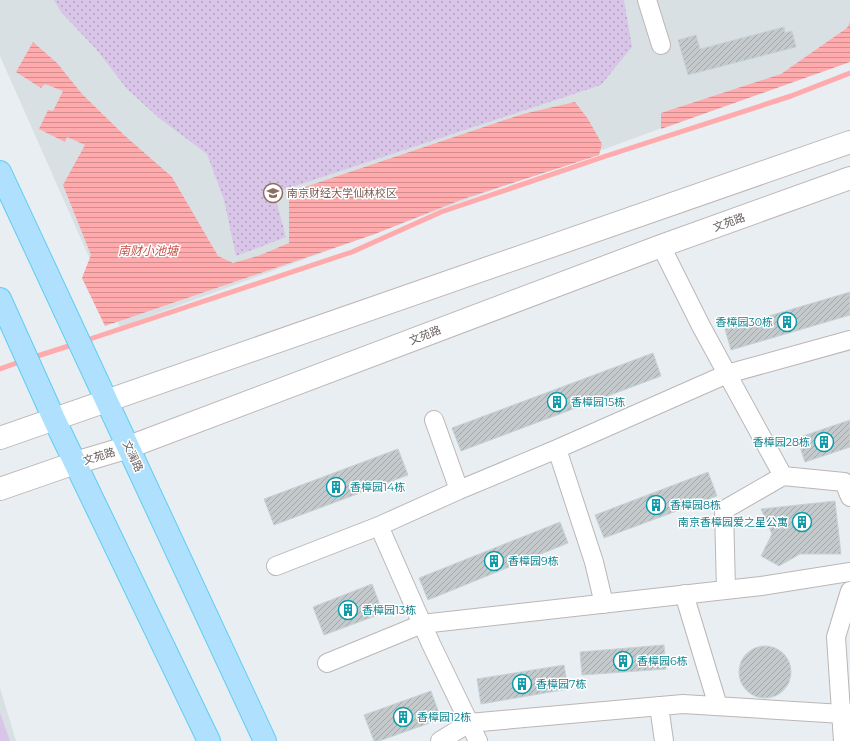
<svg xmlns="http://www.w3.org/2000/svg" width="850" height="741" viewBox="0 0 850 741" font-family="Montserrat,'Noto Sans SC',sans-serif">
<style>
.education{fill:#d9e0e4}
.grass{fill:url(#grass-dots)}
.park{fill:#d8c5e8}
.water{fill:url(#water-rules)}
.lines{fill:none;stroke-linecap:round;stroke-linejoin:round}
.stream{stroke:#ffaaac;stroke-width:5}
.building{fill:url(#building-hatch);stroke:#c6d2d6}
.minor-casing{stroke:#bcb6b5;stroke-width:20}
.secondary-casing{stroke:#bfb7b6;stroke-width:24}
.primary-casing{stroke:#5fccf3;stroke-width:24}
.minor{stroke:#fff;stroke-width:18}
.secondary{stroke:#fff;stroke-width:22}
.primary{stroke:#afe1ff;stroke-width:22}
.labels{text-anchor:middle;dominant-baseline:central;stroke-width:3;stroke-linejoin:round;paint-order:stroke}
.education-label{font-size:11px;fill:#785e54;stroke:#fff;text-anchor:start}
.street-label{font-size:11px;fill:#68605f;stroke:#fff}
.culture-label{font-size:11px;fill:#0d838f;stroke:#fff;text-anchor:start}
.water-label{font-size:12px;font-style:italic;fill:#c65049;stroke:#fff}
</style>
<defs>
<pattern id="grass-dots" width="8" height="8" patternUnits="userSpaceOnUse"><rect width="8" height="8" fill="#d8c5e8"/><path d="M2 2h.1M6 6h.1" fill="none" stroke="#b3a3bf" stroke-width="1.8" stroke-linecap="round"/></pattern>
<pattern id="water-rules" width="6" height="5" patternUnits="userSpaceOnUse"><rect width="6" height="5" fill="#ffaaac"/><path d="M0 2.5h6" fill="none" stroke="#d28e8f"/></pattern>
<pattern id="building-hatch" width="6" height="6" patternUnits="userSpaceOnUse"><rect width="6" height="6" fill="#c4cacc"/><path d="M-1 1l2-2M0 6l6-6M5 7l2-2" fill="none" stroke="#a3a7a9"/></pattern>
</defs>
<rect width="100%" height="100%" fill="#e8eef1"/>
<path class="education" d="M0,0H850V59L120,327L0,56Z
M0,688L16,741H0Z"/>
<path class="grass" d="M54,0H624L632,47L601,85L274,193L286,237L236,256L224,200L207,154L159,118L127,89L96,49L61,12Z"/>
<path class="park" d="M0,713L10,741H0Z"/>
<path class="water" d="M850,22V62L661,129V113L781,74L847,28Z
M33,42L57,63L82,94L124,135L172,177L218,256L233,263L258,256L289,243V200L302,188L523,114L575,102L588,119L602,144L599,155L463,199L375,234L105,326L82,278L91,255L63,185L85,145L67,137L65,142L39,129L48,110L53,111L63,91L45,84L41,88L16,72Z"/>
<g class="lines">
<path class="stream" d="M84,341L352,252L441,212L606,156L791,96L850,73
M31,358L75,344
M0,369L22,361"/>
</g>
<path class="building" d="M784,27L785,33L792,31L796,47L688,75L678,40L696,35L700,49Z
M850,292V315L731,350L725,329Z
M653,353L661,376L461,451L452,428Z
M850,420V447L805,462L797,438Z
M398,449L408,475L274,525L264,499Z
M708,472L717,496L604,538L595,515Z
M835,501L841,554H800L779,566L761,556L772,534L761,509Z
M560,522L568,543L428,600L419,578Z
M372,584L383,613L324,635L313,607Z
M664,645L666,669L582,675L580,652Z
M739 672a26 26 0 1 1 52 0a26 26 0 1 1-52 0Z
M564,665L568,689L481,704L477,679Z
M431,691L441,719L379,741H374L364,715Z"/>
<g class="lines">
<defs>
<path id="minor" d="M647,0L661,45
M661,246L701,326L783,476L844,482L850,497
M434,420L459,490
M557,449L594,562L604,604
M379,526L431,644L478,741
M276,566L379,526L459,490L557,449L727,374L850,340
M726,590L724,510L783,476
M684,594L718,706
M327,663L422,624L761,586L850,572
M659,706L664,741
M440,741L469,723L683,704L842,714L850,713
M843,741L836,637L850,591"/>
<path id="secondary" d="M0,438L850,142
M0,489L75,463L129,447L661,246L850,178"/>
<path id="primary" d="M0,172L265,741
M0,299L54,419L209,741"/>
</defs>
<use href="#minor" class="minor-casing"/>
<use href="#secondary" class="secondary-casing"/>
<use href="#primary" class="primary-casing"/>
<use href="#minor" class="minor"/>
<use href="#secondary" class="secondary"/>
<use href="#primary" class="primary"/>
</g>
<defs>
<symbol id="university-ring" viewBox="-11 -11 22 22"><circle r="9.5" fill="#fff" stroke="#8d6e63" stroke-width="1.5"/><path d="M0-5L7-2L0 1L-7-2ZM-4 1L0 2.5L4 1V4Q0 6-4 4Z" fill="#8d6e63"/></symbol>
<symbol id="building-ring" viewBox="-11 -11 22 22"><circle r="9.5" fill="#fff" stroke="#0f9aa8" stroke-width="1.5"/><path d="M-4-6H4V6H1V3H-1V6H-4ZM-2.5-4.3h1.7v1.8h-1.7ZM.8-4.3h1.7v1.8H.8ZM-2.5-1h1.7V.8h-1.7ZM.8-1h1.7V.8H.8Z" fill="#0f9aa8"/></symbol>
</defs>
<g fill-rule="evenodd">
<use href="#university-ring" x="262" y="182" width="22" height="22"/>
<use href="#building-ring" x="776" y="311" width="22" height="22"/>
<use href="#building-ring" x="546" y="391" width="22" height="22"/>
<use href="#building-ring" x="813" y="431" width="22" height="22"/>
<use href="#building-ring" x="325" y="476" width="22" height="22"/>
<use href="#building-ring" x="645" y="494" width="22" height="22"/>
<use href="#building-ring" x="791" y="511" width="22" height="22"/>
<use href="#building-ring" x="483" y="550" width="22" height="22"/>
<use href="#building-ring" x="337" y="599" width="22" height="22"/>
<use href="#building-ring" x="612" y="650" width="22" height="22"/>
<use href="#building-ring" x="511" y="673" width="22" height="22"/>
<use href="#building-ring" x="392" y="706" width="22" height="22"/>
</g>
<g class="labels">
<g class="education-label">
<text x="287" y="193">南京财经大学仙林校区</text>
</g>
<g class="street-label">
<text transform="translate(729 222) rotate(-20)">文苑路</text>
<text transform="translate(425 335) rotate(-21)">文苑路</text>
<text transform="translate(99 456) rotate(-17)">文苑路</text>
<text transform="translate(133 456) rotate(65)">文澜路</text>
</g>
<g class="culture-label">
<text x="773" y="322" text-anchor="end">香樟园30栋</text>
<text x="571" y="402">香樟园15栋</text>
<text x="810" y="442" text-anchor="end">香樟园28栋</text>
<text x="350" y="487">香樟园14栋</text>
<text x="670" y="505">香樟园8栋</text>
<text x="788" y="522" text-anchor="end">南京香樟园爱之星公寓</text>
<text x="508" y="561">香樟园9栋</text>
<text x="362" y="610">香樟园13栋</text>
<text x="637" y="661">香樟园6栋</text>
<text x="536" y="684">香樟园7栋</text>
<text x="417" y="717">香樟园12栋</text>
</g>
<g class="water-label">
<text x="148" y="250">南财小池塘</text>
</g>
</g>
</svg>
